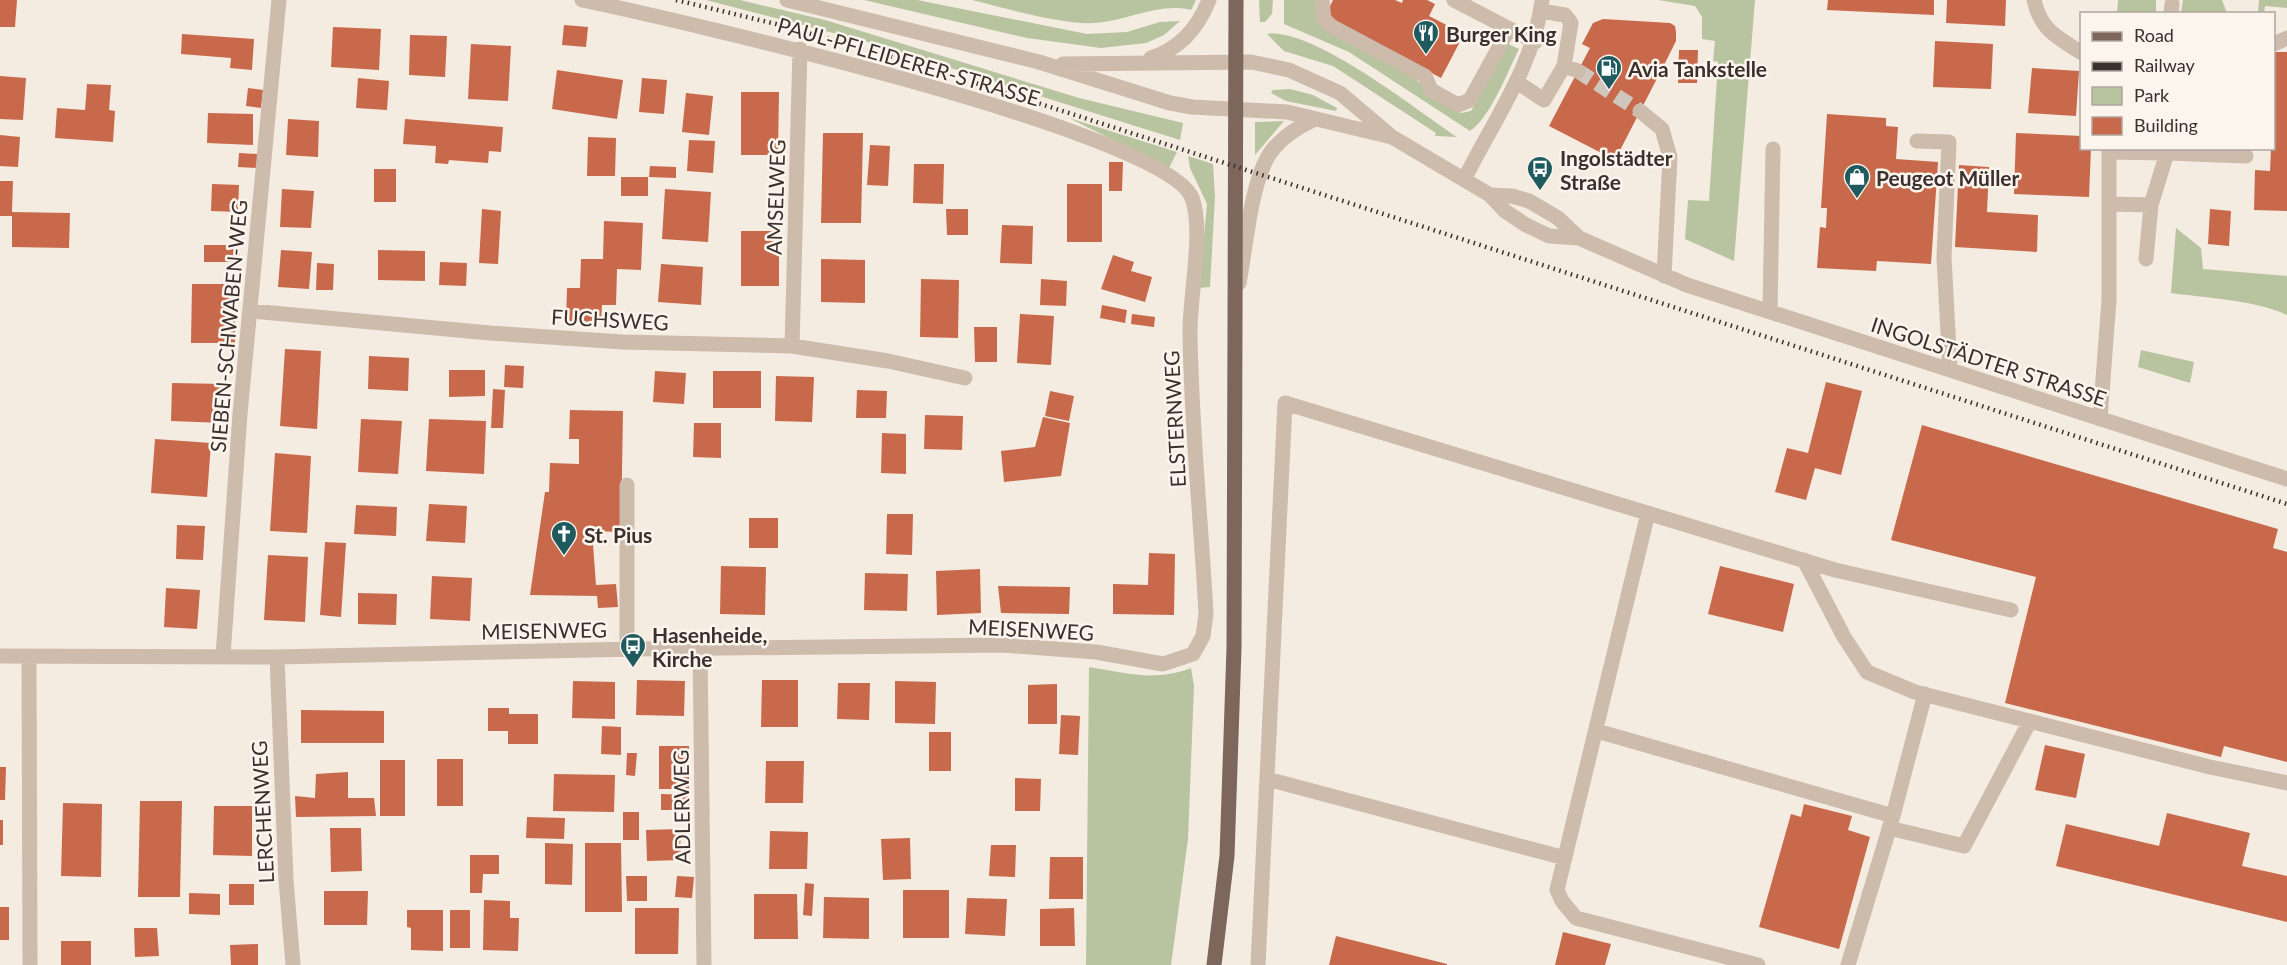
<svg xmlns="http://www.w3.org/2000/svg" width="2287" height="965" viewBox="0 0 2287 965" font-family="Lato,sans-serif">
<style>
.green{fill:#b8c4a0}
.building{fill:#c8694b}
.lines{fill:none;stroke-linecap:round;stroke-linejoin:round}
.minor-tunnel{stroke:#cfc6bd;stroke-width:15;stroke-dasharray:15 8;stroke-linecap:butt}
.minor{stroke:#cdbbac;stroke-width:15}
.major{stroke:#7d675c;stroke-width:15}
.rail{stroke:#3b302b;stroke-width:4.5;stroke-dasharray:1.5 4.5;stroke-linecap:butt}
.labels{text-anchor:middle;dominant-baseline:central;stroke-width:5;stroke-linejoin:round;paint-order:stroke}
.poi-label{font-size:21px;font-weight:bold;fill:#3b302b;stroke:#fbf5ee;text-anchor:start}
.street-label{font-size:21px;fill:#3b302b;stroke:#fbf5ee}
</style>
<rect width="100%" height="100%" fill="#f4ebe1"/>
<path class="green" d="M706,0H740L825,20L1079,98L1183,123L1180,140L868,42Z
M864,0H917L1087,34L1127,32L1160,22L1180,21L1164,35L1146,43L1101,48L1027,38Z
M972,0H1196L1191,10C1160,2 1127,21 1095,23C1062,25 1005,8 972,0Z
M1259,0H1273L1272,14L1265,22H1260Z
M1284,0H1316L1454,110L1461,113L1471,111L1508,44L1519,49C1508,71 1490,118 1470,131L1349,52L1284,24Z
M1658,0H1755L1734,261L1685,239L1688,200L1709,201L1718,62L1713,61L1715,41L1702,39V17L1695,6Z
M2118,0H2156V13H2117Z
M2183,0H2222L2227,13H2181Z
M2259,0H2287V8L2265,6L2264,13H2258Z
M1267,34C1313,27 1417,111 1457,137L1435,136L1436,133L1333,66L1284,51Z
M1290,89L1313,95L1337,108L1336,111L1286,101L1271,93L1273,90Z
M1069,118L1177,152L1169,168Z
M1284,121L1255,155V122Z
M1188,156L1213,164L1215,197L1210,287L1199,288L1207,204L1190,168Z
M2176,228L2201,248L2203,269L2287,276V315C2256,300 2206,298 2171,293Z
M2141,350L2194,362L2190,383L2138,367Z
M1089,667C1127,673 1154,682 1191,668L1194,686L1188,839L1171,965H1086Z"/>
<path class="building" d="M0,0H17L15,27H0Z
M1333,0H1395L1402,3L1403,0H1427L1435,4L1429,16L1464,34L1441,78L1325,16Z
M1828,0H1934V15L1827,10Z
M1947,0H2006L2005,26L1946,23Z
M1603,19L1670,23L1675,26L1676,32V41L1666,61L1615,160L1549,126L1590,48L1582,44L1593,23Z
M564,25L588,27L586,47L562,45Z
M333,27L381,29L379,70L331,67Z
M182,34L254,39L252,70L230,68L231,58L181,54Z
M410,35L447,36L445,77L409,75Z
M1935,41L1993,44L1991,89L1933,87Z
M471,44L511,46L508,101L468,99Z
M1679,50H1698L1697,83H1678Z
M2275,52H2287V211L2254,210L2255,170L2270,171L2271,148H2274Z
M2032,68L2079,71L2076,116L2028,113Z
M557,70L623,80L617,119L552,109Z
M0,76L26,78L23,120L0,119Z
M358,78L389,81L387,110L356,108Z
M642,78L667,80L664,114L639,112Z
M87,84L111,85L109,110L115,111L113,142L55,138L57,108L85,110Z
M248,88L263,90L261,108L246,106Z
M741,92H779L778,155H741Z
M686,93L713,96L709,135L682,132Z
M208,113L253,114V145L207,143Z
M1827,114L1886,118V126L1898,127L1896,159L1938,162L1931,264L1877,261L1876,271L1817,268L1820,227L1826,228L1827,208H1821Z
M288,119L319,121L318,157L286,155Z
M405,119L503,127L501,152L489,151L488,163L449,160L448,164L435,163L436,146L403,144Z
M823,133H863L861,223H821Z
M2016,133L2082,136V148H2091L2089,197L2014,194Z
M0,135L20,137L18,167L0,166Z
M588,137L616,138L615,176H587Z
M689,140L715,141L713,173L687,171Z
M870,145L890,146L888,186L867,185Z
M239,153L258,154L257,168L238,167Z
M1109,162H1123L1122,191H1109Z
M914,164H944L943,204L913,203Z
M1959,165L1989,167L1987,212L2038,215L2037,252L1955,247Z
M650,166L676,167V178L649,177Z
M374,169H396V202H374Z
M621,177H648V196H621Z
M0,181H13L12,212L70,213L69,248L12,247V216H0Z
M212,184L239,185L238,212L211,211Z
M1067,184H1102V242H1067Z
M282,189L314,191L311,228L280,227Z
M665,189L711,192L708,242L662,239Z
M482,209L501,211L498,264L479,263Z
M946,209H968V235H947Z
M2210,209L2231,211L2229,246L2208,244Z
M604,221L643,223L641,270L617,269L616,305H602L601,322L566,321L567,288H580L581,259H603Z
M1002,225L1033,226L1032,264L1000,263Z
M741,231H779V286H741Z
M204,245H239L240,262H204Z
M281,250L312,252L309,289L278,287Z
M378,250L425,251V281L378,280Z
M1113,255L1134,262L1131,271L1152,277L1145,302L1101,289Z
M821,259L865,260V303L821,302Z
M440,262L467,263L466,286L439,285Z
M317,263L334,264L333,290H316Z
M661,264L703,267L701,305L658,302Z
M921,279L959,280L958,338L920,337Z
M1041,279L1067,281L1066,306L1040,305Z
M192,284H235V343H191Z
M1102,305L1127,310L1125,323L1100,318Z
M1020,314L1054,316L1051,365L1017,363Z
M1132,314L1155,317L1154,327L1131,324Z
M974,327H997V362H975Z
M285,349L321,351L317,429L280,426Z
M369,356L409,358L408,391L368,389Z
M505,365L524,366L523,388L504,387Z
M449,370H485V396L449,397Z
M655,371L686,373L684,404L653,402Z
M713,371H761V408H713Z
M776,376L814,377L812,422L775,421Z
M1826,382L1862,391L1841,475L1815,468L1806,500L1775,492L1787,448L1808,453Z
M172,383L225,384L224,423L171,421Z
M493,389L505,390L503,428H491Z
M857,390L887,391L886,418H856Z
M1050,391L1074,396L1069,421L1045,416Z
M570,410L623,411L621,532L592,531L596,585L616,584L618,607L598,608L597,596L530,595L545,492H549L550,463L579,464V439H569Z
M925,415L963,416L962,450L924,449Z
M1043,417L1070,423L1061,476L1004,482L1001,451L1035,447Z
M361,419L402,421L398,474L358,472Z
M429,419L486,421L484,474L426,471Z
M694,423H721V458L693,457Z
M1922,425L2278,529L2273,548L2287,552V762L2224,746L2221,757L2005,703L2036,577L1891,540Z
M882,433L906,434V474L881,473Z
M155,439L211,443L207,497L151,493Z
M275,453L311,456L307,533L270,531Z
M429,504L467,506L465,543L426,541Z
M356,505L397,507L396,536L354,534Z
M887,514H913L912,555L886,554Z
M749,518H778V548H749Z
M177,525L205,526L203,560L176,559Z
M325,542L346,543L341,617L320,615Z
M1149,553L1175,554L1174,615L1113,614V584L1148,585Z
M268,555L308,557L305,622L264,620Z
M721,566L766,567L765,615L720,614Z
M1720,566L1794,584L1783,632L1708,614Z
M980,569L981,613L937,615L936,571Z
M865,573L908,574L907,611L864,610Z
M432,576L472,578L470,621L430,619Z
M998,586L1070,587L1069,614L1001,613Z
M166,588L200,590L197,629L164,627Z
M358,593L397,594L396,625L358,624Z
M637,680L685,681L684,716L636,715Z
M762,680H798V727H761Z
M573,681L615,682V719L572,718Z
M895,681L936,682L935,724L895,723Z
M838,683H870L869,720L837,719Z
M1057,684V724H1028V685Z
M488,708H509V714H538V744H508V731H488Z
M301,710L384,711V743H301Z
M1061,715L1080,716L1078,755L1059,754Z
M602,726L621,727V755L601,754Z
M929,732H951V771H929Z
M2045,745L2085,754L2076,798L2035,790Z
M659,746H689V789H659Z
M627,753H637L635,776L626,775Z
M437,759H463V806H437Z
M380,760H405V816H380Z
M766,761H804L803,803H765Z
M0,767H6L5,800H0Z
M348,772V798H374L376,816L296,817L295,796L315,798L316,774Z
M554,774L615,775L614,812L553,811Z
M1015,778L1041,779L1040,811H1015Z
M661,794L689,795V810H661Z
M140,801H182L180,897H138Z
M63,803L102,804L101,877L61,876Z
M1804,804L1852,816L1848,830L1870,837L1839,949L1759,927L1791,814L1801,817Z
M214,806H252V856L213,855Z
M623,812H639V840H623Z
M2167,813L2250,833L2242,866L2287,876V922L2056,866L2066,824L2159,846Z
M527,817L565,818L564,839L526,838Z
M0,820H3V845H0Z
M330,828H361L362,871L331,872Z
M680,829L681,860L647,861L646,830Z
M770,831L808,832L807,869H769Z
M910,838L911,879L883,880L881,839Z
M545,843L573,844L572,885L545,884Z
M585,843H621L622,912H585Z
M991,845H1016L1015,877L989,876Z
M470,855H499V874H483L482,893H470Z
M1050,857H1083V899H1049Z
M626,876H647V901H627Z
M677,876L694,877L692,898L675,897Z
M805,883L814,884L812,916L803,915Z
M229,884H254V905H229Z
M903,890H949V938H903Z
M324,891H368L367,925H324Z
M189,893L220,894V915L189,914Z
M754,894H797L798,939H754Z
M824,897L869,898V939L823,938Z
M967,898L1007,899L1005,936L965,934Z
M484,900L510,901V918H519L518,951L483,950Z
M0,907H9V940H0Z
M635,908H679L678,954H635Z
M1074,908L1075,946H1040V909Z
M407,910H443V951L411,950V928L407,927Z
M450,910H470V948H450Z
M134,928H157L159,956L135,957Z
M1563,932L1611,944L1605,965H1555Z
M1336,936L1447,964V965H1329Z
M61,941H91V965H61Z
M258,944V965H231L230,945Z"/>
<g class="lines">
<path class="minor-tunnel" d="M1578,71L1640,111"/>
<path class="minor" d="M787,0L1039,62L1170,103L1192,107L1287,112L1392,137
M1322,0L1324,19L1331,26L1425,76L1431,90L1458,105L1470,100L1509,29
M1454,0L1535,42
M2034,0C2041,31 2057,37 2082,53
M1541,11L1565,15L1571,23L1564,66
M2171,14L2172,4
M2274,44L2287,38
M1151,58C1179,49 1198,28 1209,0
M1063,64L1251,62L1289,70L1340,93L1392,137L1490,195L1505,211L1526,225L1549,236L1579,238
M1517,82L1544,100L1564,66L1578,71
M1640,111L1662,129L1670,157L1664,276
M1917,141L1949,142L1944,257L1950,370
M2167,148V153L2246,156
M2109,152L2167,153L2151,205L2146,259
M1464,180C1493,121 1534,66 1542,0
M1490,195L1512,196L1529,201L1558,218L1579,238L1687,285L2287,479
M2109,204L2151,205
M1239,283C1246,248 1251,174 1274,148C1285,135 1300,126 1315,119
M251,311L490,333L623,342L792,346L888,361L965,378
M1770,311L1773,149
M792,346L800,49
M2100,419L2109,300V148
M627,485V650
M1648,513L1557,890L1562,901L1576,918L1758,965
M1804,560L1844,637L1867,672L1915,692L2210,767L2287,783
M700,650L704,965
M0,656L277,657L637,649L1002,645L1096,652L1163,664L1193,654L1203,636L1206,614C1201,519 1191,425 1190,331C1190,294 1204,230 1192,198C1166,131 669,18 582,0
M223,656L240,414L279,0
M29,657L30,965
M277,657L286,880L293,965
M1597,731L1893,816
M1267,779L1565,858
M1889,828L1964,846L2030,721
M1258,965L1285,403L1835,570L2011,610
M1848,965L1893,816L1925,694"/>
<path class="major" d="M1214,965L1227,856L1234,648L1236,0"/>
<path class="rail" d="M676,0L776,24L910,62L2287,504"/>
</g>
<defs>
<symbol id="restaurant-pin" viewBox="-11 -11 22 30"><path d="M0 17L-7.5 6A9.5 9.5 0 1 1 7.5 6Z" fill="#1f5a5e" stroke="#fbf5ee"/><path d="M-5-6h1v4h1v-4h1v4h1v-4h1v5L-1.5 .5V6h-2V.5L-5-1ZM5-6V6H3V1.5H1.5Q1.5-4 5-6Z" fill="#fff"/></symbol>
<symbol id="fuel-pin" viewBox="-11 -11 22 30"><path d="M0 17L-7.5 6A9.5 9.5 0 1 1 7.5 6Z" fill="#1f5a5e" stroke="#fbf5ee"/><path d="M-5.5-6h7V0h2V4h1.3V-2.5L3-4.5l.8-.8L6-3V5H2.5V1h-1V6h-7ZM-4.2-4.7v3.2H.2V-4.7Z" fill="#fff"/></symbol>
<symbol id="bus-pin" viewBox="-11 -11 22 30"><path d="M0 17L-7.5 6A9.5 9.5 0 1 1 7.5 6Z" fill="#1f5a5e" stroke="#fbf5ee"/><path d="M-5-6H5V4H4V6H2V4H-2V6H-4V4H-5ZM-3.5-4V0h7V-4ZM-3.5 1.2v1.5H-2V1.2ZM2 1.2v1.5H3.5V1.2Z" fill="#fff"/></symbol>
<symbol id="shop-pin" viewBox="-11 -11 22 30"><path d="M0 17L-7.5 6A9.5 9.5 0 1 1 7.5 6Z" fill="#1f5a5e" stroke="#fbf5ee"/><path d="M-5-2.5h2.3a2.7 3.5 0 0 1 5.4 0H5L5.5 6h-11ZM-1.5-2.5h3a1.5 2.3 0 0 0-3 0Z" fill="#fff"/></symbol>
<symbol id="church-pin" viewBox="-11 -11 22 30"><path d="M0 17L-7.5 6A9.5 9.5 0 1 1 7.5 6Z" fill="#1f5a5e" stroke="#fbf5ee"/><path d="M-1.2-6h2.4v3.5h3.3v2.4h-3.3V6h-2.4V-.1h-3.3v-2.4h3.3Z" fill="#fff"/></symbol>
</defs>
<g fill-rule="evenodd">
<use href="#restaurant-pin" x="1411" y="18" width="30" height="40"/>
<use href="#fuel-pin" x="1594" y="53" width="30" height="40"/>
<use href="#bus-pin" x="1525" y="154" width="30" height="40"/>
<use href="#shop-pin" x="1842" y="162" width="30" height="40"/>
<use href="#church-pin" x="549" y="519" width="30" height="40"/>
<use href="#bus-pin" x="618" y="631" width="30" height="40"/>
</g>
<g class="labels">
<g class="poi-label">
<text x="1446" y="33">Burger King</text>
<text x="1628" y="68">Avia Tankstelle</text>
<text x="1560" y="157">Ingolstädter<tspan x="1560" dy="24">Straße</tspan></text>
<text x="1876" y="177">Peugeot Müller</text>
<text x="584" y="534">St. Pius</text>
<text x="652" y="634">Hasenheide,<tspan x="652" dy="24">Kirche</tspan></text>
</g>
<g class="street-label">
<text transform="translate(909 61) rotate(16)">PAUL-PFLEIDERER-STRASSE</text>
<text transform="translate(775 197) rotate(-88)">AMSELWEG</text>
<text transform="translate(610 319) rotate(3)">FUCHSWEG</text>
<text transform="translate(228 326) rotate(-85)">SIEBEN-SCHWABEN-WEG</text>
<text transform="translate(1989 361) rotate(18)">INGOLSTÄDTER STRASSE</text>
<text transform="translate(1174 419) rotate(-93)">ELSTERNWEG</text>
<text transform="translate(1031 629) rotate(3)">MEISENWEG</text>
<text transform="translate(544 630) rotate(-1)">MEISENWEG</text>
<text transform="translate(681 807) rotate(-91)">ADLERWEG</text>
<text transform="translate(262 812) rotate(-93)">LERCHENWEG</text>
</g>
</g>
<rect x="2080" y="12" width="195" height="138" fill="#fbf5ee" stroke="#aea6a0" stroke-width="1.5"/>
<rect x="2092" y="32" width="30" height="9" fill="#7d675c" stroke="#aea6a0" stroke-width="1.5"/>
<text x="2134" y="42" font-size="18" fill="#3b302b">Road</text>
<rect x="2092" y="62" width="30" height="9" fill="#3b302b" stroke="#aea6a0" stroke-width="1.5"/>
<text x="2134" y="72" font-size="18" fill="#3b302b">Railway</text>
<rect x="2092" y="87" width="30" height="18" fill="#b8c4a0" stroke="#aea6a0" stroke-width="1.5"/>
<text x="2134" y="102" font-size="18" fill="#3b302b">Park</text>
<rect x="2092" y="117" width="30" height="18" fill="#c8694b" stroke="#aea6a0" stroke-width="1.5"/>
<text x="2134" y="132" font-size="18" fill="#3b302b">Building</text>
</svg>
